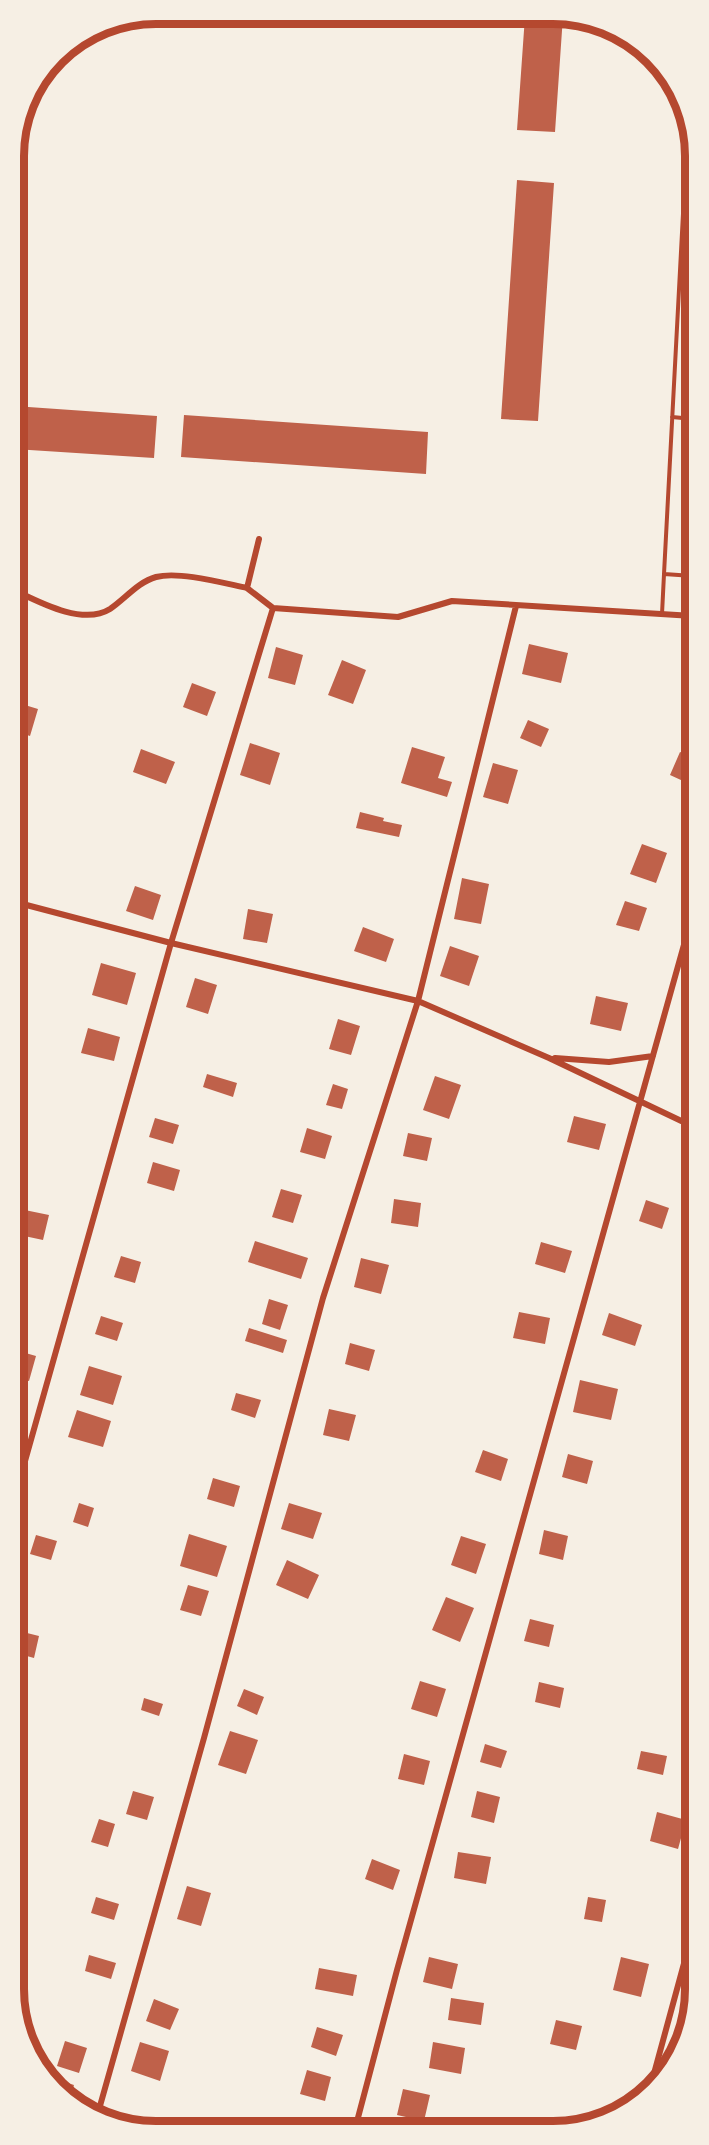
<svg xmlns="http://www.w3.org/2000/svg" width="709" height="2145" viewBox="0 0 709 2145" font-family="'Golos Text',sans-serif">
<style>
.building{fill:#bf614a}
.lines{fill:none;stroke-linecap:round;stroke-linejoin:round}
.service{stroke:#b5482f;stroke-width:4}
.minor{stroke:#b5482f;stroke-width:6}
.rim{fill:none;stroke:#b5482f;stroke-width:8}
</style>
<rect width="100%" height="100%" fill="#f6efe4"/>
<path class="building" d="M525,16H563L555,132L517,130Z
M517,180L554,183L538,421L501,419Z
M14,406L157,416L154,458L14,449Z
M184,415L428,432L426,474L181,457Z
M529,644L568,653L561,683L522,674Z
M276,647L303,655L295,685L268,678Z
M342,660L366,670L353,704L328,695Z
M688,677L693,678V708L685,707Z
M192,683L216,692L207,716L183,707Z
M15,702L38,709L30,736L15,731Z
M528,720L549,729L541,747L520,738Z
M250,743L280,753L270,785L240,775Z
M412,747L445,757L438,778L452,782L447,797L401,783Z
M141,749L175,762L166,784L133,772Z
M680,752L694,757V786L670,775Z
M493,763L518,770L508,804L483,797Z
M360,812L384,818L383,821L402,825L399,837L356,828Z
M642,844L667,853L656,883L630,874Z
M462,878L489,884L481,924L454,919Z
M135,886L161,895L153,920L126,911Z
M625,901L647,908L639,931L616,925Z
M248,909L273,914L267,943L243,939Z
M363,927L394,939L386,962L354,951Z
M450,946L479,956L469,986L440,976Z
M101,963L136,973L127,1005L92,995Z
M195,978L217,985L208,1014L186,1007Z
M596,996L628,1003L621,1031L590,1024Z
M338,1019L360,1026L351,1055L329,1049Z
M694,1020V1041L686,1038Z
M88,1028L120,1037L114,1061L81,1053Z
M207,1074L237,1083L233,1097L203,1087Z
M435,1076L461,1085L449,1119L423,1110Z
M333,1084L348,1089L342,1109L326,1105Z
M574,1116L606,1124L599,1150L567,1142Z
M155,1118L179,1125L173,1144L149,1137Z
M307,1128L332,1136L325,1159L300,1152Z
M408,1133L432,1138L427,1161L403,1156Z
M153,1162L180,1170L174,1191L147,1183Z
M281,1189L302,1195L293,1223L272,1217Z
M394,1199L421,1203L418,1227L391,1223Z
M646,1200L669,1208L662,1229L639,1221Z
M15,1208L49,1215L43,1240L15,1234Z
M255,1241L308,1258L301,1279L248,1262Z
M541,1242L572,1251L565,1273L535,1264Z
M121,1256L141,1262L135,1283L114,1277Z
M361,1258L389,1265L381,1294L354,1287Z
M269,1299L288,1305L280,1330L262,1324Z
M519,1312L550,1318L545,1344L513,1338Z
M609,1313L642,1325L635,1346L602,1335Z
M101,1316L123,1323L117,1341L95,1334Z
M249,1328L287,1340L283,1353L245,1341Z
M350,1343L375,1350L369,1371L345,1364Z
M15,1350L36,1356L29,1381L15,1378Z
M89,1366L122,1376L113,1405L80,1395Z
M580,1380L618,1389L611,1420L573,1412Z
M236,1393L261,1400L255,1418L231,1410Z
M329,1409L356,1415L349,1441L323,1435Z
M77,1410L111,1421L103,1447L68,1437Z
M483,1450L508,1459L501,1481L475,1472Z
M568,1454L593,1461L587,1484L562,1477Z
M213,1478L240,1486L234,1507L207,1499Z
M79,1503L94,1508L88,1527L73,1522Z
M289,1503L322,1513L313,1539L281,1529Z
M544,1530L568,1536L563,1560L539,1554Z
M189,1534L227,1546L217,1577L180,1566Z
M36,1535L57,1541L51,1560L30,1554Z
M461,1536L486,1544L476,1574L451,1565Z
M287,1560L319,1575L308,1599L276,1585Z
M188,1585L209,1591L201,1616L180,1610Z
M446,1597L474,1608L460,1642L432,1630Z
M530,1619L554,1625L549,1647L524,1641Z
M19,1631L39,1636L34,1658L16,1653Z
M420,1681L446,1689L437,1717L411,1709Z
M539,1682L564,1688L560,1708L535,1702Z
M244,1689L264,1697L257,1715L237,1706Z
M144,1698L163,1704L159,1716L141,1710Z
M230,1731L258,1740L246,1774L218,1765Z
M485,1744L507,1751L501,1768L480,1762Z
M641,1751L667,1756L663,1775L637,1769Z
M404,1754L430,1761L424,1785L398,1779Z
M133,1791L154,1797L147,1820L126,1814Z
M477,1791L500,1797L494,1823L471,1817Z
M657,1812L686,1820L678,1849L650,1841Z
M99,1819L115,1824L108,1847L91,1842Z
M458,1852L491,1857L486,1884L454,1878Z
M372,1859L400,1870L393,1890L365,1879Z
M187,1886L211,1893L201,1926L177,1919Z
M96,1897L119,1904L114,1920L91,1913Z
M588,1897L606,1900L602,1922L584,1919Z
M89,1955L116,1963L111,1979L85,1971Z
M429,1957L458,1964L452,1989L423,1982Z
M621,1957L649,1964L641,1997L613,1990Z
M319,1968L357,1975L353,1996L315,1989Z
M451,1998L484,2003L481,2025L448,2020Z
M154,1999L179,2009L170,2030L146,2021Z
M556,2020L582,2026L576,2050L550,2044Z
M317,2027L343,2035L336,2056L311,2047Z
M65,2041L87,2048L79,2073L57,2066Z
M140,2042L169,2051L160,2081L131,2071Z
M433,2042L465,2048L461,2074L429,2068Z
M307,2070L331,2077L325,2101L300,2094Z
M53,2078L74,2085L70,2098L56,2090L51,2082Z
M403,2089L430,2095L424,2121L397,2115Z
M296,2119L323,2128V2129H292Z"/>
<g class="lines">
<path class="service" d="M672,417L693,419
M664,574L688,119
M662,614L664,574L693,576"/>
<path class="minor" d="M247,588L273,608L398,617L452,601L693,616
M14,590C39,602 83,626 110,609C125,599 138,582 156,577C179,571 223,583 247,588L259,539
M15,902L171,943L418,1001L549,1058L694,1127
M555,1058L609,1062L653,1056
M16,1493L171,943L273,608
M649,2092L695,1923
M98,2113L204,1738L323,1298L418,1001L516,606
M355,2129L397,1970L694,909"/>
</g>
<path d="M0 0H709V2145H0ZM156 24H553A132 132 0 0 1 685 156V1989A132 132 0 0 1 553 2121H156A132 132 0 0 1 24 1989V156A132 132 0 0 1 156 24Z" fill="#f6efe4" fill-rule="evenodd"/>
<path class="rim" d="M156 24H553A132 132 0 0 1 685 156V1989A132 132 0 0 1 553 2121H156A132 132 0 0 1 24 1989V156A132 132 0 0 1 156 24Z"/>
</svg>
